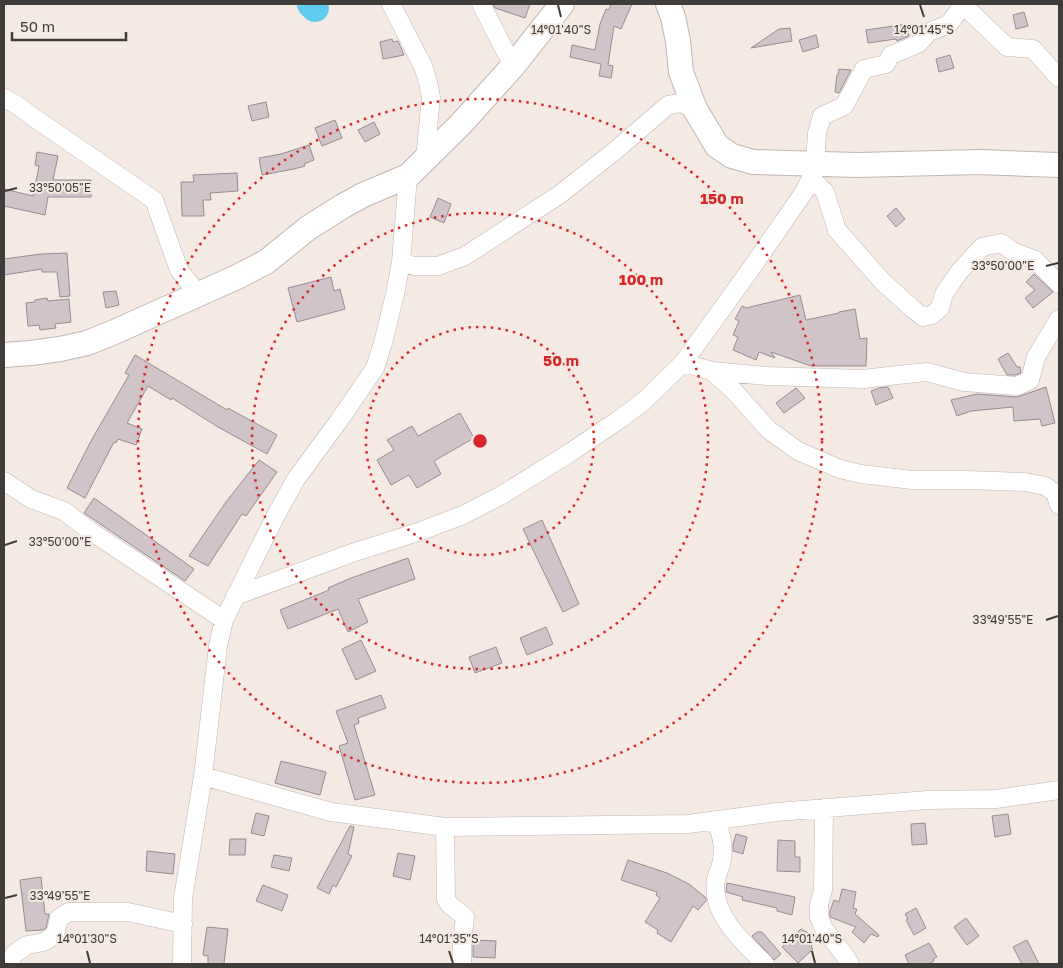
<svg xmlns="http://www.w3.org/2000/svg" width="1063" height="968" viewBox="0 0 1063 968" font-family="'Golos Text',sans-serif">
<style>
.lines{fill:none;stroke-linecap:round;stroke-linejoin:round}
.river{stroke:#61cbed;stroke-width:28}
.building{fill:#d1c4c8;stroke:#988c90}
.street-casing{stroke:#bfb5af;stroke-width:19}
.secondary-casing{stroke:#bfb5af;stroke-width:26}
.street{stroke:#fff;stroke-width:18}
.secondary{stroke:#fff;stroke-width:24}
.ticks{fill:none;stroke:#403c39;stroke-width:2}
.ring{fill:none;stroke:#d62828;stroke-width:2.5;stroke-dasharray:2.5 5}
.ticks-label{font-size:12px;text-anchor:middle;fill:#403c39;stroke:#f4eae3;stroke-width:4;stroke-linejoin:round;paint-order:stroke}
.centre{fill:#d62828;stroke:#f4eae3;stroke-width:2.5}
.ring-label{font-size:15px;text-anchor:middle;font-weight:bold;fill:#d62828;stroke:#f4eae3;stroke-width:4;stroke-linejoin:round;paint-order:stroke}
</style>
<rect width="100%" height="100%" fill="#f4eae3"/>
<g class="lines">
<path class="river" d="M311,4L315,8"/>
</g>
<path class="building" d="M493,4H530L525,18L495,8Z
M611,4H632L621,29L614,26L608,65L613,66L611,78L599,76L601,64L570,57L572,45L595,50L600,24L606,9L609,10Z
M1024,12L1028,26L1016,29L1013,15Z
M907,24L909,36L897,41L896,39L868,43L866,30Z
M790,28L792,41L751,48L779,29Z
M816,35L819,47L803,52L799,40Z
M392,39L393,42L398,41L404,55L383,59L380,42Z
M950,55L954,68L939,72L936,59Z
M839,69L851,70L839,93L835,92L837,75H838Z
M266,102L269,117L252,121L248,106Z
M335,120L342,138L322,146L315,128Z
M374,122L380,134L365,142L358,130Z
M309,145L314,160L304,164L305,166L294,169L262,175L259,158L281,154Z
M37,152L58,156L53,180H91V197H48L45,215L4,206V189L33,196L39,166L35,165Z
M237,173L238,191L210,193L211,200H203L204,216H182L181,182H194L193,175Z
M438,198L451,204L444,223L430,217Z
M896,208L905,219L896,227L887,216Z
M67,253L70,296L60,297L57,272H42V269L4,275V259L41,254Z
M1034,274L1053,292L1033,308L1025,298L1035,290L1026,282Z
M331,277L334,291L340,289L345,309L297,322L288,288Z
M116,291L119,305L106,308L103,292Z
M800,295L806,320L839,313V312L855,309L860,339L867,338L866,366H811L771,352L775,358L759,352L756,360L733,350L738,337L733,335L739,321L735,319L742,306L746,308Z
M47,298L48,301L69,299L71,322L55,324L56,328L40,330L39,325L28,326L26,303L35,302V300Z
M1008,353L1017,367H1020L1021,373L1015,375H1007L998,359Z
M135,355L227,410L228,408L277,435L267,454L218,427L172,398L171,400L148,386L127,423L142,429L136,445L118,439L116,443L114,442L85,498L67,488L91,441L129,375L125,373Z
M888,387L893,398L876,405L871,391L879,388Z
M1046,387L1055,423L1042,426L1040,419L1014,421L1013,407L971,411L957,416L951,400L977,394L1017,397Z
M796,388L805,398L784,413L776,403Z
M460,413L474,438L434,461L441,474L417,488L409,475L391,485L377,460L394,450L387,440L412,426L418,436Z
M259,460L277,472L246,516L242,514L208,566L189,556L226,502Z
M94,498L194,569L185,581L84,513Z
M542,520L579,604L563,612L523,529Z
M408,558L415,579L358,599L368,622L348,632L338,609L288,629L280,610L329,590L328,588L351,578Z
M546,627L553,644L527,655L520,638Z
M361,640L376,671L356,680L342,649Z
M496,647L502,663L475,673L469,657Z
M381,695L386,708L358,718L359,723L354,725L375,795L355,800L339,746L348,743L336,711Z
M281,761L326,772L320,795L275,783Z
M256,813L269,816L264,836L251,833Z
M1008,814L1011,834L995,837L992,816Z
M925,823L927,844L912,845L911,824Z
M350,826L354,827L348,854L352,856L336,887L333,885L329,894L317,888Z
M736,834L747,837L743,854L733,851V845Z
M230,839H246L245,855H229Z
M778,840L795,841V857H800V872L777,871Z
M147,851L175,854L173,874L146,871Z
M398,853L415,856L410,880L393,876Z
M274,855L292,858L289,871L271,867Z
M628,860L667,873L689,884L706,898V901L698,910L693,906L671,942L657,933L658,930L645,922L660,898L656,895L657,892L621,880Z
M41,877L45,914H49L46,928L43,930L26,931L20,880Z
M727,883L795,897L792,915L777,911V908L742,900L743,897L726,892Z
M263,885L288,895L282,911L256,901Z
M842,889L856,892L853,908L857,909L855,914L879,935L878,937L871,934L864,943L852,932L856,927L830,917V911L834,900L839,902Z
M916,908L926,928L914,935L906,920L908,919L905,914Z
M966,918L979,936L967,945L954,927Z
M207,927L228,929L224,964H208V956L203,955Z
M801,929L816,937L811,947L813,949L798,963L782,947Z
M757,932H762L781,954L774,960L752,936Z
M473,940L496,941L495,958L473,957Z
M1027,940L1039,964H1022L1013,947Z
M929,943L937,957L933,959L934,961L928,964H909L905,955Z"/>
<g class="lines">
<defs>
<path id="street" d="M391,4L423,66L428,82L431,97L425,159
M481,4L513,66
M4,98L17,105L33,117L154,200L179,270L198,294
M811,178L825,192L837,230L882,281L914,310L923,317L932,315L940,308L944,294L959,272L982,247L1001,243L1014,252L1035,260L1059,284
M401,262L414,266H438L465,256L559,195L616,150L668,105L681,103L695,109
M683,363L712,371L734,391L769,430L798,451L840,469L861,474L912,480H966L1025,482L1045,486L1055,493L1059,505
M712,371L767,376L863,379L907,374L927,372L964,382L1017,386L1030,380L1036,357L1059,319
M4,481L31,499L64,511L89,530L224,620
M235,596L352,553L421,531L463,515L500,496L571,452L620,419L644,401L683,363L755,263L804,192L811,178L815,164L817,133L822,116L844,106L864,69L886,64L891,55L918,44L929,32L949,24L963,5L1007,47L1033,49L1059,78
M203,776L331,812L445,827L688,824L777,812L928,800L996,799L1059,790
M824,808L823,890L819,905V917L824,929L846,957L850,964
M716,820C722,837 725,848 721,865C719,870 717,875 716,880C710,914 744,943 765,964
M445,827L446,899L449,904L465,917L462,942V964
M9,964L14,954L27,945L44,942L55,935L59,918L69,912H128L183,924
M182,964L183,898L203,776L218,646L224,620L275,517L296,479L338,422L375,368L383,343L395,294L401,262L408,176"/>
<path id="secondary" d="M668,4L673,17L678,41L681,72L695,109L717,146L732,156L753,162L857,165L979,162L1059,165
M4,355L31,353L60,349L87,343L112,333L237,277L266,262L308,228L343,206L363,195L408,176L460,125L513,66L562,4"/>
</defs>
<use href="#street" class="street-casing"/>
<use href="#secondary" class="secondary-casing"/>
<use href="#street" class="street"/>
<use href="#secondary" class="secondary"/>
</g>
<path class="ticks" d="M558,5L561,17M920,5L924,17M5,191L17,188M1046,266L1058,263M5,545L17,541M1046,620L1058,616M5,898L17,895M87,951L90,963M449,951L453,963M812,951L815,963"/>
<g class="ring">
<circle cx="480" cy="441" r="114"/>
<circle cx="480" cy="441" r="228"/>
<circle cx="480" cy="441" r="342"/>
</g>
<g class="ticks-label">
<text x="561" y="34">14°01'40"S</text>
<text x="924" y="34">14°01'45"S</text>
<text x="60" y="192">33°50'05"E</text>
<text x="1003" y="270">33°50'00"E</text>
<text x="60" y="546">33°50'00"E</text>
<text x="1003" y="624">33°49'55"E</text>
<text x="60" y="900">33°49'55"E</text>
<text x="87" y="943">14°01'30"S</text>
<text x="449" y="943">14°01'35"S</text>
<text x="812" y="943">14°01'40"S</text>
</g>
<circle cx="480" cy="441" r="8" class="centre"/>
<g class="ring-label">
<text x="722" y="204">150 m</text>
<text x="641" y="285">100 m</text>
<text x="561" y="366">50 m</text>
</g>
<rect width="1063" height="968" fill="none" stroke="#403c39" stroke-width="10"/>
<path d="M12 32v8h114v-8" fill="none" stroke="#403c39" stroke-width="2.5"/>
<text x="20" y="32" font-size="15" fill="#403c39" stroke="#f4eae3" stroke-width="4" paint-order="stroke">50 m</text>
</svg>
